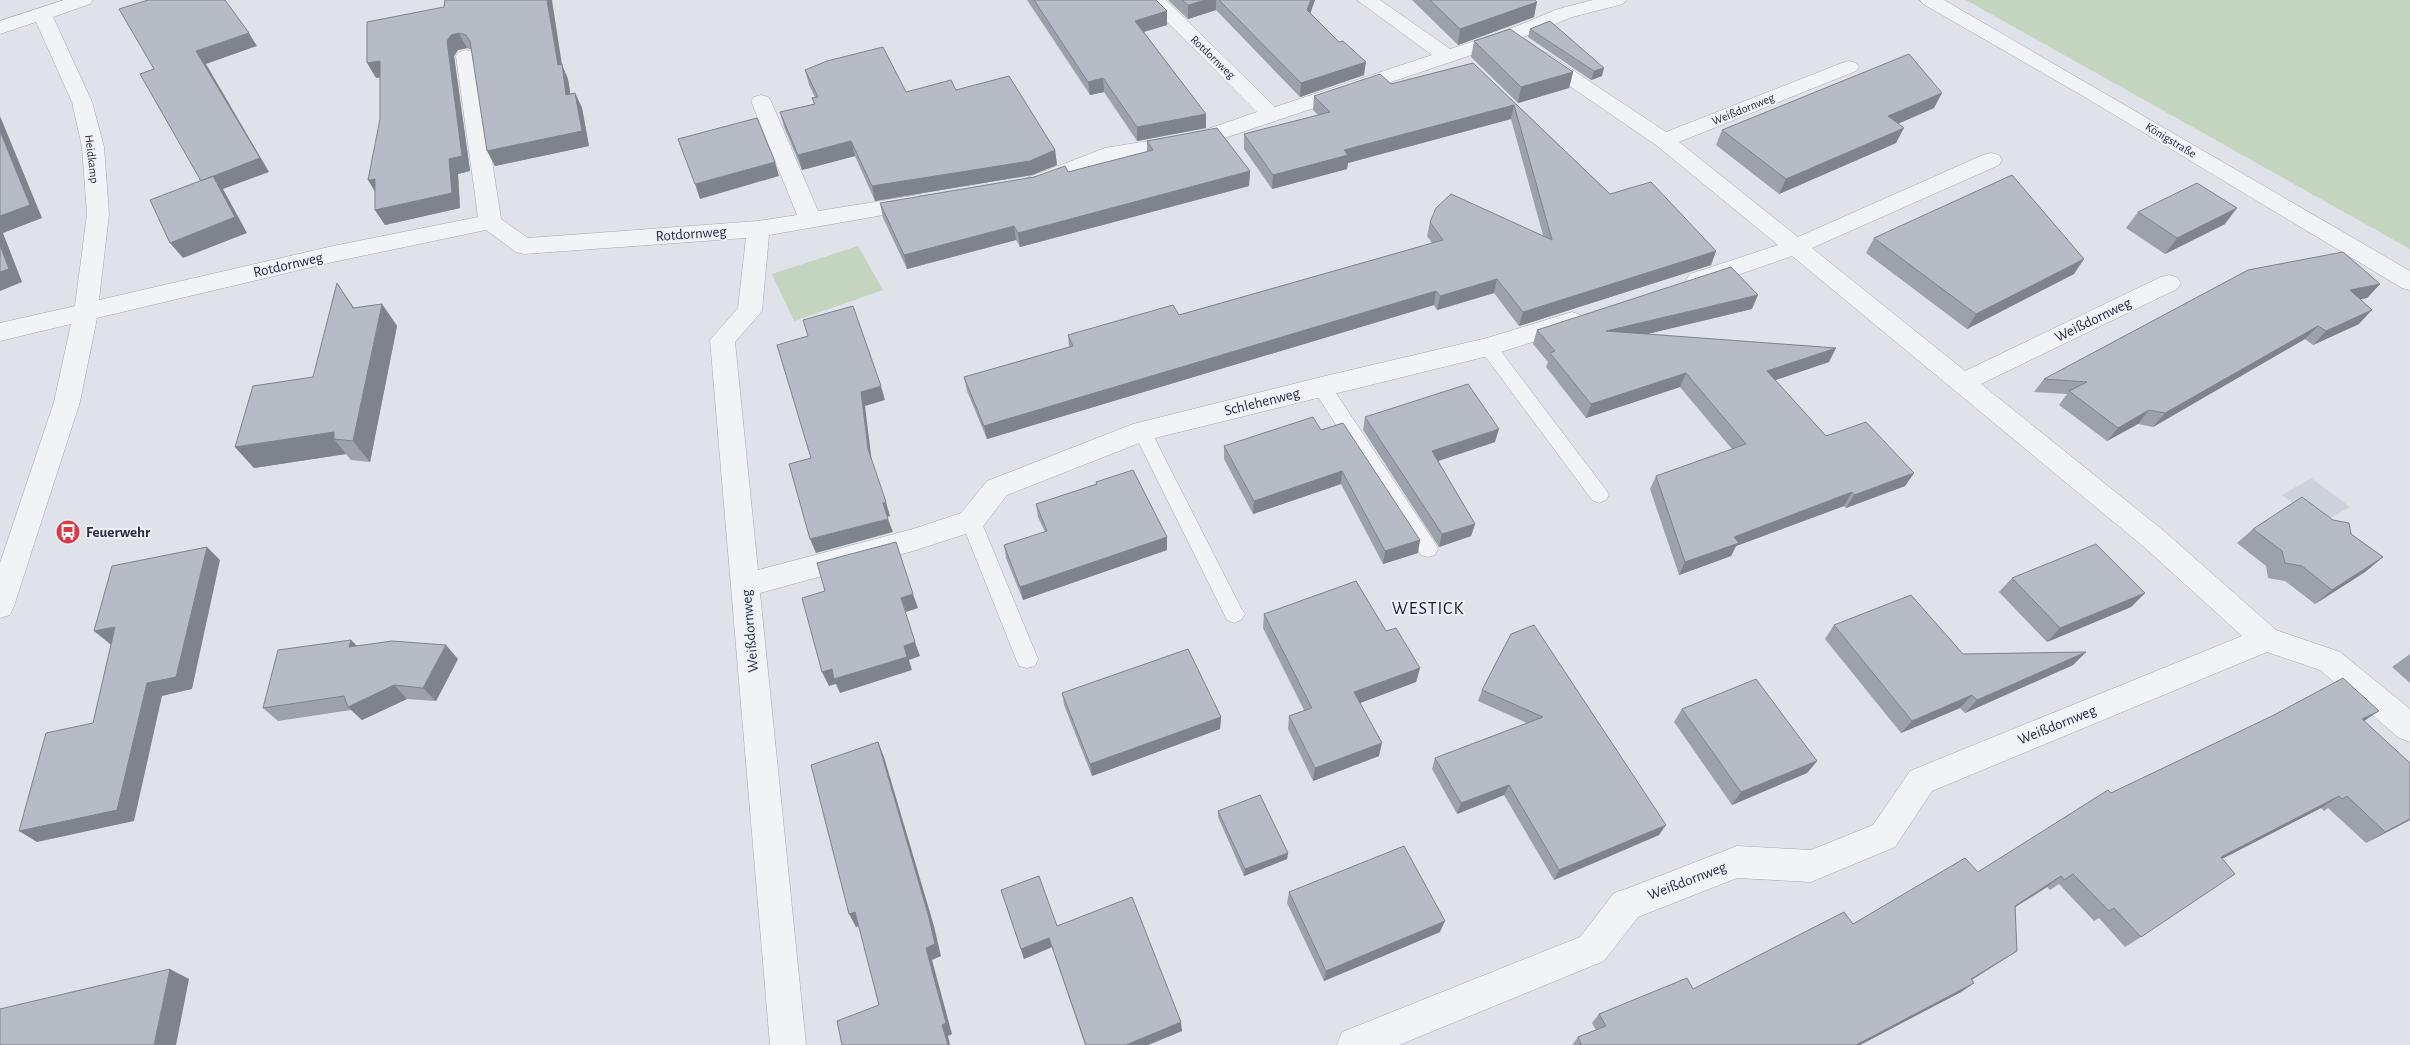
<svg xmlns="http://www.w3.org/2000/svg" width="2410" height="1045" viewBox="0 0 2410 1045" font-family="'Alegreya Sans',sans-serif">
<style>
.built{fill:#cdd1db}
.green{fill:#c3d4bf}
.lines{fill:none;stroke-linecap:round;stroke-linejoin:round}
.service-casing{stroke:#a4a8b3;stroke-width:1}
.minor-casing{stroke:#a4a8b3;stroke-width:1}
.tertiary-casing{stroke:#a4a8b3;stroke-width:1}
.service{fill:#f2f3f7;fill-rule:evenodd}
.minor{fill:#f2f3f7;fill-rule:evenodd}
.tertiary{fill:#f2f3f7;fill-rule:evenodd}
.wall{fill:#9da1aa}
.shaded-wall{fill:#7f838b}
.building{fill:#b6bbc6;stroke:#7f838b}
.labels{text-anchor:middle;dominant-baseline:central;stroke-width:4;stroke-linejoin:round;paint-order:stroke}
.far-street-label{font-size:12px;fill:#272e41;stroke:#eef1f7}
.street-label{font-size:15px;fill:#272e41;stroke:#eef1f7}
.poi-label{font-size:15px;font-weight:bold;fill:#272e41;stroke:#eef1f7;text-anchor:start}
.quarter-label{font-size:18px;letter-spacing:1px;fill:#191f32;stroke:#eef1f7}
</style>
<rect width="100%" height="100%" fill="#dfe2e9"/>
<path class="built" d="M2311,478L2350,507L2320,524L2282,495Z"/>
<path class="green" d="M1966,0H2410V249Z
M858,246L883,290L794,321L772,274Z"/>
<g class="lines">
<defs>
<path id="service" d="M1488,341L1494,342L1606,490L1609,495L1606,500L1599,503L1592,500L1482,352L1479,347L1482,342Z
M1321,379L1328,381L1435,543L1438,549L1435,555L1428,557L1421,555L1314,391L1312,386L1314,381Z
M1142,424L1149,426L1151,431L1241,608L1245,614L1241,620L1234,623L1227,620L1133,431L1135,426Z
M971,513L978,515L981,521L1038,659L1035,666L1027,668L1019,666L1016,659L961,521L964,515Z"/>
<path id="minor" d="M64,0H93L90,4L53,17L92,102L104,147L109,214L99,300L333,246L478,217L456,56L459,52L466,50L473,52L476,56L501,219L528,238L758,221L797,215L751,101L754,97L761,95L768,97L771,101L818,211L918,195L926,197L929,202L926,207L918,209L769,235L762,311L735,342L758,570L913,529L961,513L987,481L1133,424L1321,377L1487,338L1572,312L1581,315L1584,321L1581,327L1488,356L1147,440L1007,495L981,529L913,551L760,593L806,1045H770L710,340L738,308L746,238L524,254L516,252L486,230L333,262L97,318L80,402L14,606L10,615L0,618V563L54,402L71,324L0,341V323L75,306L87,214L82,147L72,102L36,22L0,34V21Z
M1145,0H1166L1275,107L1432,55L1357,0H1380L1450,49L1502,32L1558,9L1593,0H1626L1623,4L1572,17L1516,40L1207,144L1117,159L1040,189L1032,191L1024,189L1021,184L1024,179L1105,148L1196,133L1257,112Z
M1540,51L1547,53L1666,132L1842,63L1849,61L1856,63L1859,67L1856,71L1679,142L1798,237L1983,155L1991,153L1999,155L2002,160L1999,165L1812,248L1965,371L2161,277L2169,275L2177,277L2181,283L2177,289L1981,384L2164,531L2276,630L2340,652L2410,709V742L2399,738L2320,670L2267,652L1932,791L1895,847L1811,882L1737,878L1638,917L1604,961L1399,1045H1337L1342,1032L1580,937L1614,893L1626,889L1737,846L1811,850L1873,825L1910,771L2242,636L2144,547L1792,256L1706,286L1698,288L1690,286L1686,280L1690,274L1778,245L1656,145L1533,61L1530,57L1533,53Z"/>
<path id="tertiary" d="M1920,0H1944L2410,271V290L2402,288L2083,96L1923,4Z"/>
</defs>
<use href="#service" class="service-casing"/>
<use href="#minor" class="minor-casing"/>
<use href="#tertiary" class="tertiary-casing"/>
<use href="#service" class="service"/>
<use href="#minor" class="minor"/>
<use href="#tertiary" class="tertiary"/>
</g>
<path class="wall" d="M1027,0H1156L1167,11V25L1144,32L1206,114V128L1137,141L1104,92L1090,95Z
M1168,0H1315L1310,13L1364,75L1300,97L1216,10L1188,19Z
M1412,0H1535L1534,17L1458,45Z
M444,7L562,65L568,79L570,94L575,93L582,108L589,146L495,166L472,50L467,48L458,50L454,56L470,171L458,174L460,208L385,225L375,210L380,119V77L376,78Z
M1530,29L1602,76L1591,80L1528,37Z
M1474,41L1573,72L1569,88L1518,103L1471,57Z
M1473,63L1610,194L1716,251L1711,265L1519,326L1494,293L1437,310L1434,305L987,439L967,391L964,377L1069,347L1068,335L1179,315L1432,243L1427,236L1430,222L1543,235L1511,119L1348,163L1347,169L1272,189L1244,149V134L1318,115L1313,110L1314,96L1391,84Z
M805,70L906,92L956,90L1055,150L1057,165L1032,175L875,201L855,156L802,170L784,127L780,112L814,104L812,98L815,97L809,85Z
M1934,108L1898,124L1896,143L1779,194L1716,145L1722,130Z
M1147,141L1250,171L1249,186L1020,247L1016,240L907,269L883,218L880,203L1068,172L1147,152Z
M2138,212L2225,224L2165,254L2126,228Z
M1874,238L2074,274L1967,329L1866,253Z
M2380,284L2367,298L2360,299L2359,324L2313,345L2305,339L2153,427L2138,424L2107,441L2059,405L2067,394L2034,392L2044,379Z
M382,304L397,326L370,462L351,460L346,454L254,468L235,447L313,377L355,308Z
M1752,309L1647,334L1829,362L1775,380L1826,436L1914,473L1905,486L1846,508L1844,506L1736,546L1731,556L1679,575L1650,489L1656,476L1732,449L1680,387L1586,418L1546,367L1548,362L1533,344L1537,330Z
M1365,417L1495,442L1438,461L1475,524L1471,536L1439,547L1363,430Z
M1321,430L1418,553L1383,564L1341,484L1253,514L1224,459V446Z
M1096,482L1167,537V550L1023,600L1006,558L1004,545L1045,532L1038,517L1036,504L1096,484Z
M2253,529L2351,534L2383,557L2365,572L2315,604L2285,581L2268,578L2266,566L2237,543Z
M2012,578L2145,593L2131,607L2047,642L1999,592Z
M1264,614L1386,631L1420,668L1416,682L1360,703L1379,756L1313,781L1288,729L1289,716L1304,710L1263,628Z
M1834,625L1963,654L2086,652L2073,665L1965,713L1960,708L1901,733L1825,639Z
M1511,634L1659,835L1554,880L1504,795L1457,814L1432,769L1435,758L1527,723L1478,701L1482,690Z
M351,640L357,646L458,659L436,701L407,699L362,720L351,710L278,721L263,708Z
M2410,654V683L2392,667Z
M1062,693L1221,717L1220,729L1092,776L1064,705Z
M1682,709L1817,761L1807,773L1732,805L1674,722Z
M2364,721L2410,820L2366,843L2328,808L2324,811L2321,808L2222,859L2141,937L2125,947L2099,918L2094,921L2059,884L2050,890L2047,887L2015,907L2017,951L2003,960L1972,980L1974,983L1961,992L1860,1045H1572L1578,1037L1596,1030L1592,1023L1599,1014L1693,989L1853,924L1978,872L2111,793Z
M1218,811L1288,853L1287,859L1244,876L1218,817Z
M1001,890L1057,926L1182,1031L1148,1045H1085L1052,947L1024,959Z
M1289,892L1440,932L1324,981L1287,903Z"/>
<path class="shaded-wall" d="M547,0H552L562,65L568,79L573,110L566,95L558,65Z
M1206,0H1216V10L1188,19V5Z
M1311,0H1315L1307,23V10Z
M1537,2L1534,17L1458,45L1460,29Z
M1167,11V25L1136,34L1135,21Z
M249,33L257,46L206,64L269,172L223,189L247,233L183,258L170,243L201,181L196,51Z
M459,33L467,48L458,50L454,56L470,171L458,174L460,208L385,225L375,210L449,159L447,41L451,35Z
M380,61L389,76L376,78L367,63Z
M1366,62L1364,75L1300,97L1301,83Z
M1604,68L1602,76L1591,80L1594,71Z
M1573,72L1569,88L1518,103L1521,87Z
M1103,78L1104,92L1090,95L1088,82Z
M575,93L582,108L589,146L495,166L487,151Z
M1942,93L1934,108L1881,131L1888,116Z
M1514,105L1511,119L1348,163L1347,169L1272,189L1273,175L1344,150Z
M1206,114V128L1137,141V127Z
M0,116L42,218L3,233L22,282L0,291Z
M1904,128L1896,143L1779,194L1786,179Z
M851,141L855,156L802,170L798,155Z
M1055,150L1057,165L1032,175L875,201L872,186Z
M775,162L779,176L700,199L695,184Z
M1250,171L1249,186L1020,247L1018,233Z
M375,179L377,195L368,180Z
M2237,208L2225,224L2165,254L2177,238Z
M1014,226L1016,240L907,269L904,255Z
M1716,251L1711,265L1519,326L1523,312Z
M2084,259L2074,274L1967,329L1976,314Z
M1497,279L1494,293L1437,310L1440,296Z
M337,283L352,305L368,330L353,308Z
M2380,284L2367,298L2337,304L2350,290Z
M1436,291L1434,305L987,439L984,426Z
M1758,295L1752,309L1601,345L1606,331Z
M382,304L397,326L370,462L353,441Z
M2372,310L2359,324L2313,345L2326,331Z
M2318,326L2305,339L2153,427L2165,413Z
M1836,348L1829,362L1761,385L1767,371Z
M1686,373L1680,387L1586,418L1591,404Z
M881,386L885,400L865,406L872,463L868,449L861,392Z
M2149,410L2138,424L2107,441L2118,428Z
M1499,429L1495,442L1429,464L1432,451Z
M334,432V439L346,454L254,468L235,447Z
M1342,471L1341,484L1253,514L1254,501Z
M1914,473L1905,486L1846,508L1854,495Z
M1852,492L1844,506L1736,546L1731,556L1679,575L1685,562L1734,537Z
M886,502L890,516L887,517L883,503Z
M888,519L893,532L816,553L810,539Z
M1475,524L1471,536L1439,547L1442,534Z
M1167,537V550L1023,600L1020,587Z
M1420,540L1418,553L1383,564L1385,551Z
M207,547L220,560L192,689L162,696L134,821L37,842L19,831L147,683Z
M2383,557L2365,572L2315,604L2332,590Z
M2145,593L2131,607L2047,642L2060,628Z
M913,594L918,608L906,612L901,598Z
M115,627L131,640L110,644L94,631Z
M351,640L365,654L349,647Z
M915,642L920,656L909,660L912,670L840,693L836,684L829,686L822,672Z
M446,645L458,659L436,701L423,688Z
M2086,652L2073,665L1965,713L1977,700Z
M1420,668L1416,682L1352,706L1354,692Z
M394,685L407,699L362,720L348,707Z
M1972,695L1960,708L1901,733L1912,721Z
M2379,711L2361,723L2362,719Z
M1221,717L1220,729L1092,776L1090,764Z
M878,742L884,757L934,926L941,956L932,960L952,1034L948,1036L950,1045H948L942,1025L926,948Z
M1382,743L1379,756L1313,781L1315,768Z
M1817,761L1807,773L1732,805L1741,792Z
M1509,785L1504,795L1457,814L1461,803Z
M2339,796L2321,808L2204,868L2221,857Z
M2410,819V820L2366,843L2385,832Z
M1666,825L1659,835L1554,880L1559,870Z
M1288,853L1287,859L1244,876L1245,869Z
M2061,876L2047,887L2001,916L2015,906Z
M855,912L863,925L856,927L849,914Z
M1445,921L1440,932L1324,981L1326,971Z
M1049,938L1052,947L1024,959L1021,949Z
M2017,951L2003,960L1958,988L1971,979Z
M170,969L189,979L176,1045H154Z
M1974,983L1961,992L1860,1045H1856Z
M1181,1022L1182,1031L1148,1045H1126Z"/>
<path class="building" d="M148,0H225L249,33L196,51L260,158L201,181L140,74L154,69L119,9Z
M445,0H547L558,65L562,64L566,95L575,93L582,131L487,151L470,41L466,35L459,33L451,35L447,41L462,156L449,159L452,193L375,210V179L368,180L380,119V61L367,63V22L444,7Z
M1034,0H1156L1167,11L1135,21L1206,114L1137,127L1103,78L1088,82Z
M1182,0H1206L1188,5Z
M1219,0H1311L1307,10L1339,42L1343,41L1366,62L1301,83Z
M1430,0H1535L1537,2L1460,29Z
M1550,21L1604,68L1594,71L1530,29Z
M1510,29L1573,72L1521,87L1474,41Z
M883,47L906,92L951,80L956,90L1009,76L1055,150L1030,161L872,186L851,141L798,155L780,112L815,104L812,98L818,97L805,70L827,61Z
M1909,54L1942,93L1888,116L1904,128L1786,179L1722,130Z
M1473,63L1610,194L1651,182L1716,251L1523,312L1497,279L1440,296L1436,291L984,426L964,377L1073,346L1068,335L1173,305L1179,315L1443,240L1430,222L1436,208L1451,194L1552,240L1514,105L1344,150L1348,155L1273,175L1244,134L1330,112L1314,96L1380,74L1391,84Z
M757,118L775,162L695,184L678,139Z
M1217,128L1250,171L1018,233L1014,226L904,255L880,203L1034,177L1065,166L1068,172L1153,150L1147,141Z
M0,131L30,205L0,216Z
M2012,175L2084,259L1976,314L1874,238Z
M213,176L235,217L170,243L150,200Z
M2197,183L2237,208L2177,238L2138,212Z
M0,245L9,269L0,272Z
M2343,252L2380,284L2350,290L2372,310L2326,331L2318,326L2165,413L2149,410L2118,428L2069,391L2087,382L2044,379L2248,270Z
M1731,267L1758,295L1606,331L1836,348L1767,371L1826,436L1866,422L1914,473L1854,495L1852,492L1734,537L1739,543L1685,562L1656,476L1746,444L1686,373L1591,404L1550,353L1555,351L1537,330Z
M337,283L353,308L382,304L353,441L334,439V432L235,447L253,386L313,377Z
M853,306L881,386L861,392L868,449L886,502L883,503L888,519L810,539L789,464L811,458L777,345L808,336L803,320Z
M1468,384L1499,429L1432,451L1475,524L1442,534L1365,417Z
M1313,417L1321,430L1343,423L1420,540L1385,551L1342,471L1254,501L1224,446Z
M1133,470L1167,537L1020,587L1004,545L1047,531L1036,504L1097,484L1096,482Z
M2302,497L2333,520L2349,523L2351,534L2383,557L2332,590L2302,566L2285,563L2282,551L2253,529Z
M896,542L913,594L901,598L915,642L904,646L907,657L834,679L832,669L822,672L802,598L825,591L817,563Z
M2096,544L2145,593L2060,628L2012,578Z
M207,547L176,677L147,683L117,810L19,831L46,733L93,723L115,627L94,631L112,566Z
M1356,581L1386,631L1396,628L1420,668L1354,692L1382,743L1315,768L1289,716L1312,708L1264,614Z
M1911,595L1963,654L2086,652L1977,700L1972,695L1912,721L1834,625Z
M1534,625L1666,825L1559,870L1509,785L1461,803L1435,758L1543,717L1482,690L1511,634Z
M351,640L349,647L392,641L446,645L423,688L394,685L348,707L344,696L263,708L278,650Z
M1188,649L1221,717L1090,764L1062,693Z
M2343,678L2379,711L2362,719L2410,763V819L2385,832L2347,796L2342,799L2339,796L2221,857L2235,874L2141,937L2114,908L2109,911L2073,874L2064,880L2061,876L2015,906L2017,951L1971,979L1974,983L1856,1045H1579L1581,1044L1578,1037L1606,1026L1599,1014L1687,978L1693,989L1844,912L1853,924L1965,858L1978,872L2108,790L2111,793L2274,715Z
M1756,679L1817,761L1741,792L1682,709Z
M878,742L928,914L935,944L926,948L946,1023L942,1025L948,1045H842L837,1021L879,1005L855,912L849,914L811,765Z
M1260,795L1288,853L1245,869L1218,811Z
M1404,846L1445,921L1326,971L1289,892Z
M1039,876L1057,926L1132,897L1181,1022L1126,1045H1086L1049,938L1021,949L1001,890Z
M170,969L154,1045H0V1009Z"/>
<defs>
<symbol id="bus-disc" viewBox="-11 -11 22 22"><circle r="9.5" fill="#d73b46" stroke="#eef1f7"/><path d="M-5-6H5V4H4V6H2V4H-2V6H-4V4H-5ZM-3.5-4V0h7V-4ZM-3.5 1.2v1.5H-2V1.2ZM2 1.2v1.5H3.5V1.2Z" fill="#fff"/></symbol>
</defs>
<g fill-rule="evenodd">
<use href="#bus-disc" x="54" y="518" width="28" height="28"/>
</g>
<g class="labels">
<g class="far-street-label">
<text transform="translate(1213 57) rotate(44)">Rotdornweg</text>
<text transform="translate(1743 109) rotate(-22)">Weißdornweg</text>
<text transform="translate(2171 140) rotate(31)">Königstraße</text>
<text transform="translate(92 159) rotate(83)">Heidkamp</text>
</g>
<g class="street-label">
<text transform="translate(691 234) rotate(-4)">Rotdornweg</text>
<text transform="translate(288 265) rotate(-13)">Rotdornweg</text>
<text transform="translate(2093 320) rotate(-26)">Weißdornweg</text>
<text transform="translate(1262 402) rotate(-14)">Schlehenweg</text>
<text transform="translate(750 631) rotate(-95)">Weißdornweg</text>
<text transform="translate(2057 725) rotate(-22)">Weißdornweg</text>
<text transform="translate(1687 881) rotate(-21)">Weißdornweg</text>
</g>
<g class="poi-label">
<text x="86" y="532">Feuerwehr</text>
</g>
<g class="quarter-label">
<text x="1428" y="609">WESTICK</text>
</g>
</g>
</svg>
